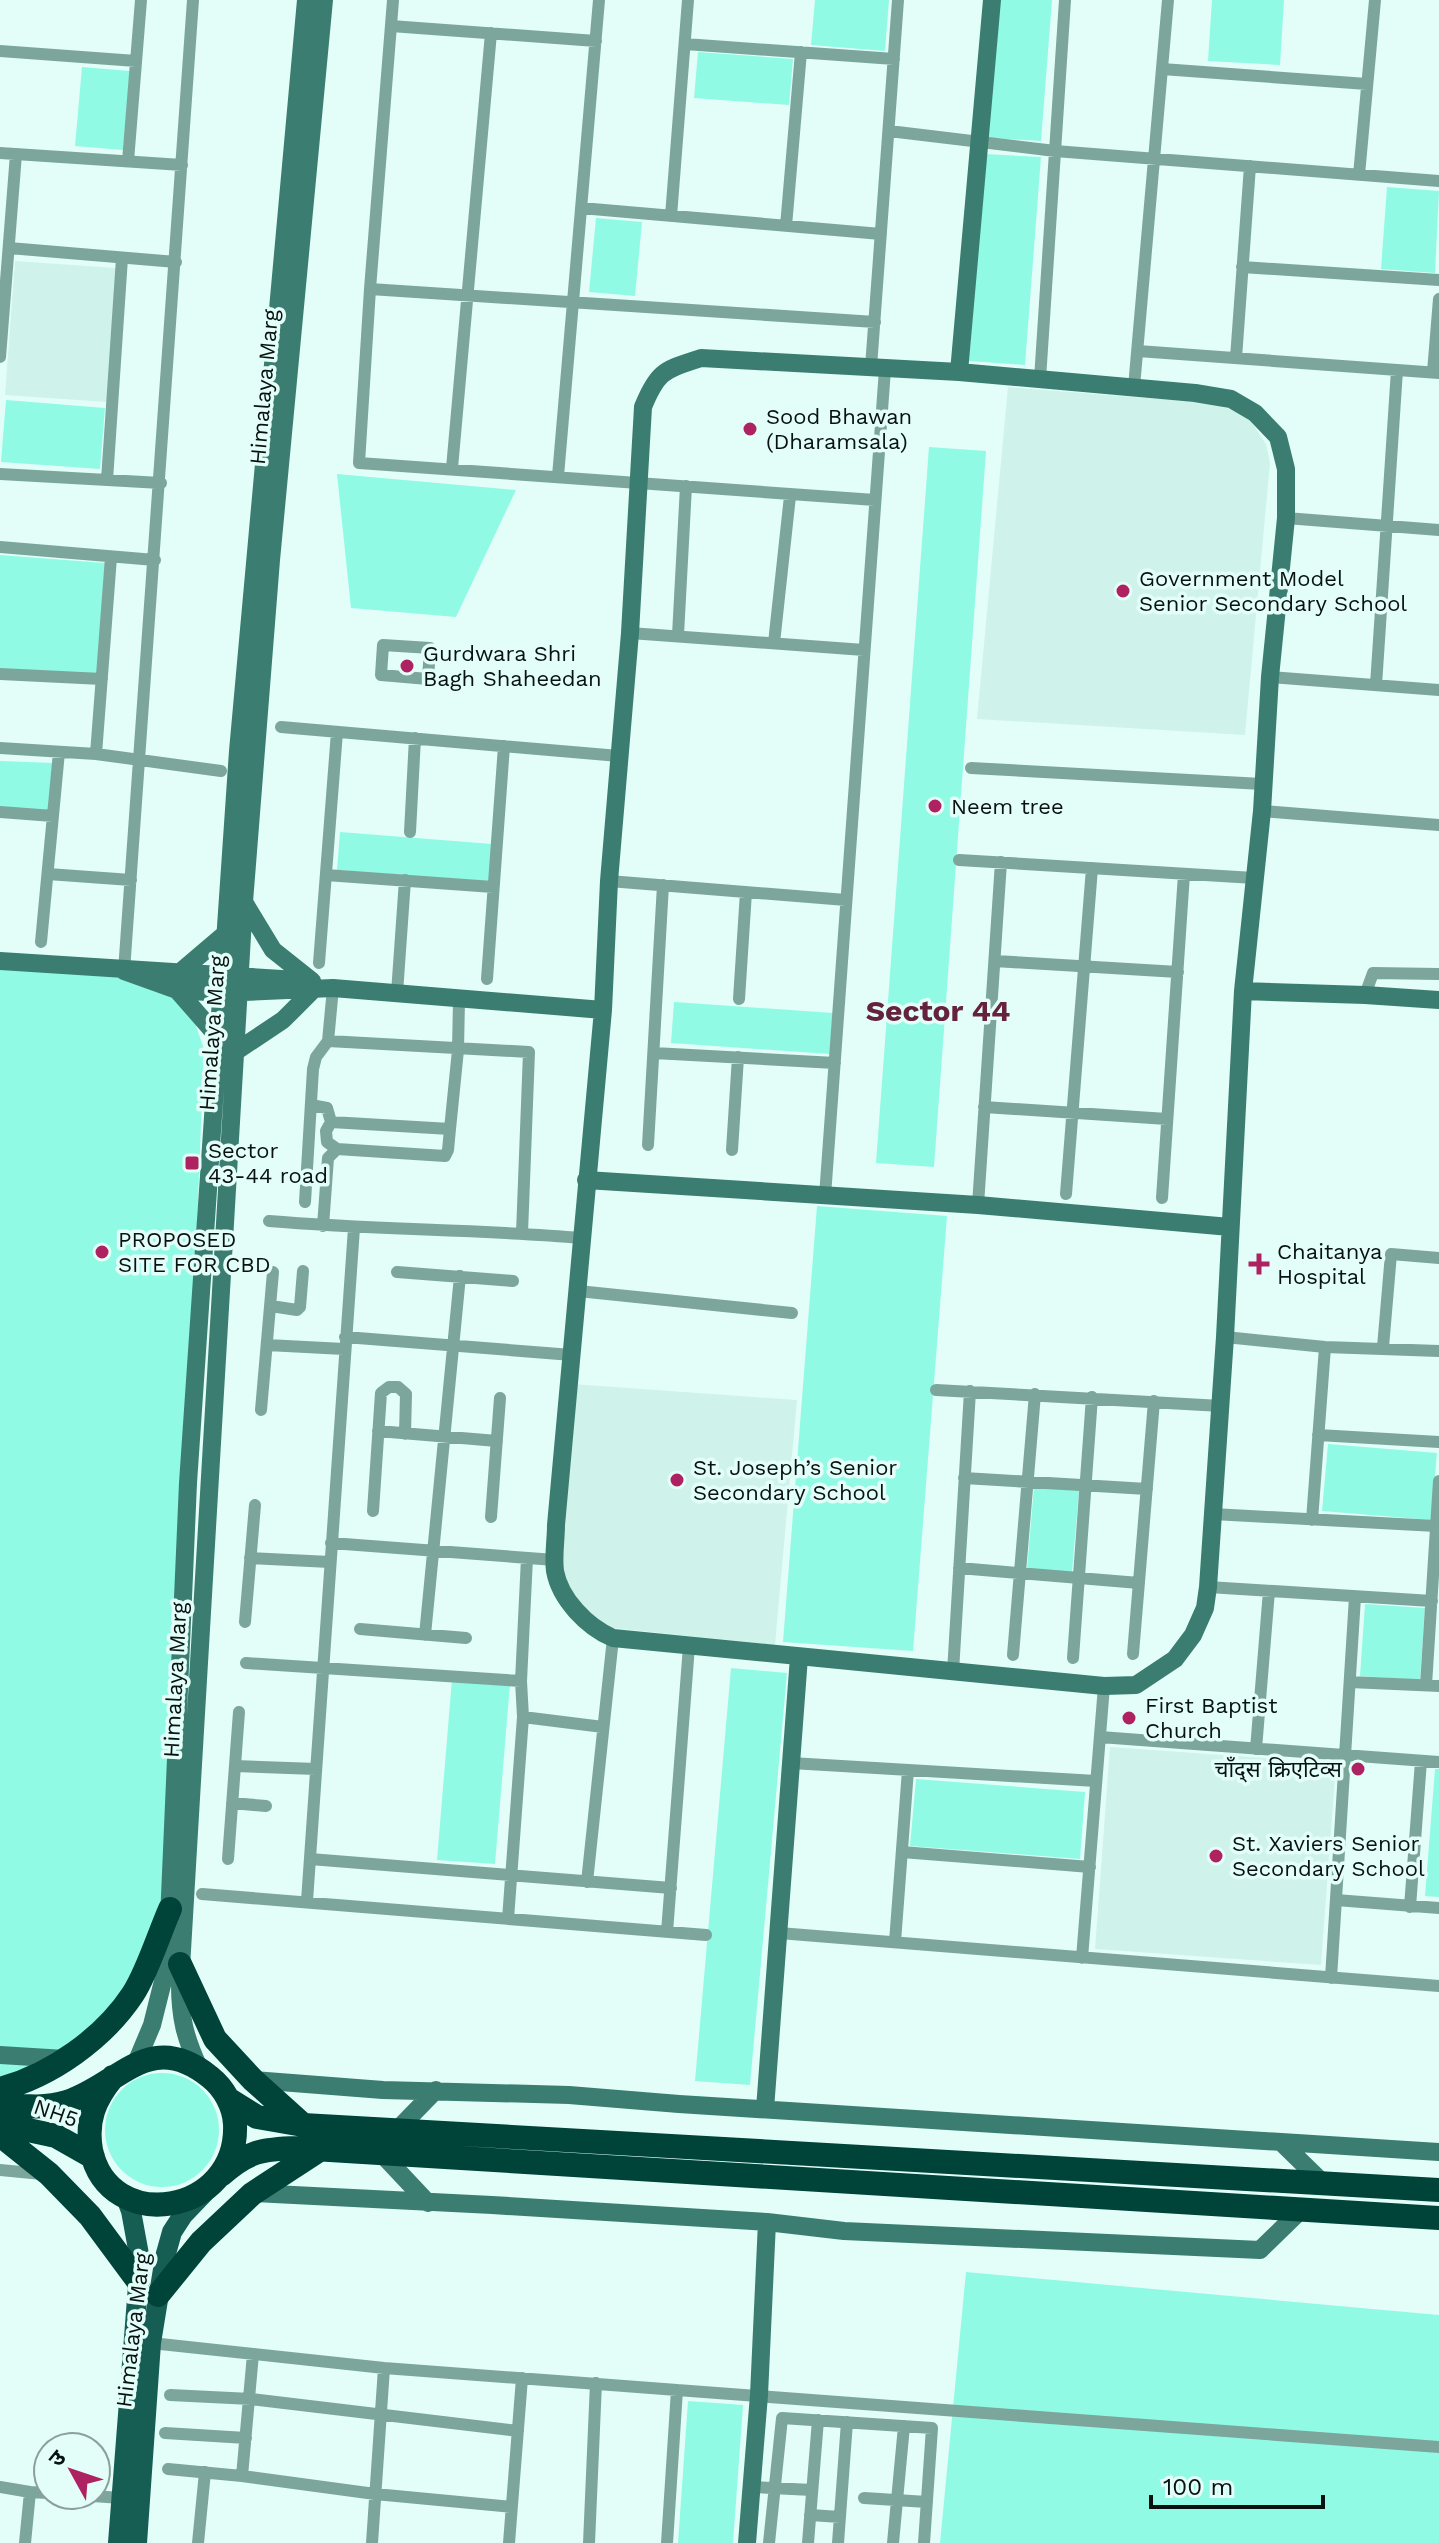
<svg xmlns="http://www.w3.org/2000/svg" width="1439" height="2543" viewBox="0 0 1439 2543" font-family="'Work Sans','Noto Sans Devanagari',sans-serif">
<style>
.built{fill:#cff3eb}
.green{fill:#91fae5}
.lines{fill:none;stroke-linecap:round;stroke-linejoin:round}
.street{stroke:#7ca69c;stroke-width:12}
.secondary{stroke:#3b7e71;stroke-width:18}
.primary{stroke:#165e53;stroke-width:20}
.highway{stroke:#004339;stroke-width:24}
.poi-dot{fill:#ae2261;stroke:#e3fef8;stroke-width:3}
.labels{text-anchor:middle;dominant-baseline:central;stroke-width:7;stroke-linejoin:round;paint-order:stroke}
.street-label{font-size:22px;fill:#081210;stroke:#e3fef8}
.poi-label{font-size:22px;fill:#081210;stroke:#e3fef8;text-anchor:start}
.district-label{font-size:30px;font-weight:bold;fill:#65223c;stroke:#e3fef8}
</style>
<rect width="100%" height="100%" fill="#e3fef8"/>
<path class="built" d="M15,261L116,268L107,402L5,395Z
M1008,387L1210,403L1232,410L1250,420L1266,444L1270,463L1245,735L977,719Z
M572,1384L797,1400L775,1645L612,1628L593,1619L570,1595L558,1560Z
M1110,1747L1336,1763L1321,1965L1095,1949Z"/>
<path class="green" d="M815,0H889L885,51L811,45Z
M998,0H1052L1041,141L988,138Z
M1212,0H1284L1280,65L1208,61Z
M698,52L793,59L789,105L694,98Z
M82,67L130,71L123,150L75,146Z
M985,154L1041,157L1025,365L969,361Z
M1387,187L1439,191L1435,273L1381,269Z
M596,218L642,222L635,296L589,292Z
M6,400L105,408L100,469L1,462Z
M929,447L986,451L934,1167L876,1163Z
M337,474L516,490L456,617L351,608Z
M0,555L105,563L97,676L0,669Z
M0,761L54,763L52,811L0,809Z
M340,832L492,844L489,882L337,870Z
M0,961L179,977L204,1049L170,1909L134,1994L87,2046L0,2087Z
M674,1002L833,1013L830,1054L671,1043Z
M817,1206L947,1216L913,1651L783,1642Z
M1328,1444L1437,1453L1431,1520L1322,1511Z
M1034,1487L1079,1491L1072,1572L1027,1569Z
M1365,1604L1425,1608L1420,1680L1360,1676Z
M731,1668L787,1673L750,2085L695,2081Z
M452,1679L510,1684L495,1864L437,1860Z
M1435,1769H1439V1897L1425,1896Z
M916,1779L1085,1792L1080,1859L910,1846Z
M105 2130a57 57 0 1 1 114 0a57 57 0 1 1-114 0Z
M966,2272L1439,2315V2543H940Z
M688,2401L743,2405L733,2543H678Z"/>
<g class="lines">
<path class="street" d="M393,0L370,289L359,463L875,500
M391,26L596,41
M685,44L894,59
M0,51L136,61
M1162,69L1367,84
M889,131L1055,151L1439,181
M0,153L182,165
M128,161L141,0
M1359,175L1375,0
M581,208L881,234
M671,216L688,0
M786,226L801,52
M9,248L176,262
M1242,267L1439,280
M370,289L875,322
M1138,351L1439,373
M0,357L16,154
M1236,358L1250,166
M871,367L898,0
M1433,372L1439,299
M1040,379L1065,0
M1134,387L1168,0
M452,468L491,33
M0,474L161,483
M558,476L599,0
M107,480L122,258
M1286,518L1439,530
M0,547L155,560
M630,633L864,650
M678,635L686,486
M774,643L790,496
M383,645L430,648L428,679L381,675Z
M0,674L102,679
M1270,677L1439,690
M1376,685L1397,370
M281,727L619,756
M0,748L96,754L221,771
M96,754L111,557
M971,768L1262,784
M1262,811L1439,825
M0,812L53,816
M410,832L415,738
M959,860L1254,878
M48,874L131,880
M326,875L493,887
M609,881L846,900
M41,942L59,752
M995,961L1178,972
M319,963L337,732
M124,971L193,0
M487,979L504,746
M333,988L328,1041L529,1052L522,1233
M397,993L405,880
M1365,995L1373,973L1439,974
M739,999L746,892
M654,1053L835,1063
M311,1105L327,1108L331,1122
M984,1107L1167,1119
M450,1129L458,1050L459,1000
M648,1145L663,885
M732,1150L738,1057
M1066,1194L1092,868
M825,1196L885,369
M1162,1198L1184,874
M305,1202L313,1069L316,1057L328,1041
M978,1205L1001,862
M269,1221C374,1230 478,1229 582,1238
M323,1226L328,1158L337,1149L327,1142L326,1131L331,1122L450,1129L448,1150L445,1156L337,1149
M397,1272L513,1281
M578,1291L792,1313
M271,1306L297,1310L300,1307L303,1271
M345,1337L572,1355
M1225,1337L1325,1347L1439,1351
M267,1345L344,1349
M1383,1347L1391,1254L1439,1258
M936,1390L1221,1406
M261,1410L273,1272
M378,1431L497,1441
M1318,1435L1439,1442
M964,1478L1147,1489
M373,1511L381,1393L389,1387H398L406,1394L405,1434
M1213,1514L1436,1526
M491,1517L500,1398
M1312,1520L1325,1347
M331,1543L555,1560
M250,1558L330,1562
M959,1568L1139,1583
M1208,1587L1432,1601
M245,1622L255,1505
M360,1629L466,1638
M425,1635L460,1276
M1133,1654L1154,1401
M1013,1655L1035,1394
M1073,1658L1092,1397
M246,1663L521,1681L527,1558
M953,1672L970,1391
M1350,1682L1439,1686
M1426,1685L1439,1481
M523,1717L603,1727
M1100,1737L1439,1762
M1256,1749L1269,1591
M791,1763L1096,1781
M235,1766L316,1769
M232,1803L266,1806
M902,1852L1090,1867
M228,1859L239,1712
M310,1859L671,1888
M587,1882L613,1638
M202,1894L706,1935
M1336,1900L1439,1908
M307,1901L354,1228
M1410,1907L1421,1761
M508,1919L523,1717L521,1681
M667,1932L689,1646
M779,1933L1439,1986
M895,1942L908,1770
M1082,1958L1104,1686
M1331,1978L1355,1597
M0,2170L42,2174
M151,2343L384,2368L677,2390
M170,2395L251,2399L518,2431
M165,2433L246,2438
M168,2469L242,2476L375,2494L512,2507
M242,2476L253,2354
M0,2487L30,2492
M752,2487L812,2490
M79,2495L121,2498
M864,2498L927,2502
M810,2515L840,2517
M25,2543L30,2492L48,2493
M198,2543L205,2472
M372,2543L384,2368
M509,2543L522,2378
M589,2543L596,2383
M667,2543L677,2390L1439,2447
M769,2543L782,2418L932,2428L924,2543
M808,2543L818,2420
M838,2543L847,2422
M893,2543L904,2426"/>
<path class="secondary" d="M701,358L959,372L1195,393L1231,399L1255,413L1278,437L1286,469V518L1270,677L1262,811L1243,991L1225,1337L1208,1587L1205,1608L1193,1635L1175,1659L1136,1685L1104,1686L613,1638C587,1627 560,1599 555,1571C553,1556 556,1540 556,1525L603,1010L609,881L630,633L643,407C658,370 665,370 701,358Z
M959,372L992,0
M244,902L273,950L312,981
M0,961L297,980
M124,971L177,990L222,993L333,988L603,1010
M179,973L226,933
M177,990L219,1038
M1243,991L1365,995L1439,1000
M235,1052L283,1020L314,989
M586,1180L978,1205L1230,1227
M0,2055L65,2059
M136,2063L152,2025L167,1965L188,1483L238,751L306,0
M199,2068C185,2037 180,2018 180,1984L244,902L271,560L324,0
M253,2080L383,2090L569,2095L679,2104L1439,2152
M765,2109L799,1657
M397,2130L436,2090
M1282,2143L1323,2183
M381,2153L428,2203
M254,2193L492,2205L767,2222L844,2231L1260,2250L1300,2211
M747,2543L759,2395L767,2222"/>
<path class="primary" d="M118,2543L140,2260L131,2211L125,2195
M137,2543L151,2343L165,2257L172,2232L183,2215L205,2192"/>
<path class="highway" d="M180,1964L215,2039L253,2080L303,2125
M0,2089C51,2076 104,2038 133,1994C147,1973 159,1934 170,1909
M228,2099L257,2117L303,2125L1439,2190
M0,2104C22,2106 46,2109 67,2102C120,2085 149,2028 210,2077C224,2088 234,2106 235,2124C239,2215 109,2236 91,2150C86,2121 94,2100 113,2077
M0,2124L56,2136L93,2157
M0,2135L49,2174L90,2216L138,2281
M221,2175C248,2151 262,2149 297,2148L1439,2218
M158,2295L201,2242L252,2194L321,2149"/>
</g>
<g class="poi-dot">
<circle cx="750" cy="429" r="8"/>
<circle cx="1123" cy="591" r="8"/>
<circle cx="407" cy="666" r="8"/>
<circle cx="935" cy="806" r="8"/>
<rect x="184" y="1155" width="16" height="16" rx="4"/>
<circle cx="102" cy="1252" r="8"/>
<path d="M1255 1252h8v8h8v8h-8v8h-8v-8h-8v-8h8z"/>
<circle cx="677" cy="1480" r="8"/>
<circle cx="1129" cy="1718" r="8"/>
<circle cx="1358" cy="1769" r="8"/>
<circle cx="1216" cy="1856" r="8"/>
</g>
<g class="labels">
<g class="street-label">
<text transform="translate(264 387) rotate(-85)">Himalaya Marg</text>
<text transform="translate(212 1033) rotate(-86)">Himalaya Marg</text>
<text transform="translate(175 1680) rotate(-87)">Himalaya Marg</text>
<text transform="translate(56 2113) rotate(19)">NH5</text>
<text transform="translate(133 2330) rotate(-83)">Himalaya Marg</text>
</g>
<g class="poi-label">
<text x="766" y="416">Sood Bhawan<tspan x="766" dy="25">(Dharamsala)</tspan></text>
<text x="1139" y="578">Government Model<tspan x="1139" dy="25">Senior Secondary School</tspan></text>
<text x="423" y="653">Gurdwara Shri<tspan x="423" dy="25">Bagh Shaheedan</tspan></text>
<text x="951" y="806">Neem tree</text>
<text x="208" y="1150">Sector<tspan x="208" dy="25">43-44 road</tspan></text>
<text x="118" y="1239">PROPOSED<tspan x="118" dy="25">SITE FOR CBD</tspan></text>
<text x="1277" y="1251">Chaitanya<tspan x="1277" dy="25">Hospital</tspan></text>
<text x="693" y="1467">St. Joseph’s Senior<tspan x="693" dy="25">Secondary School</tspan></text>
<text x="1145" y="1705">First Baptist<tspan x="1145" dy="25">Church</tspan></text>
<text x="1342" y="1769" text-anchor="end">चाँद्स क्रिएटिव्स</text>
<text x="1232" y="1843">St. Xaviers Senior<tspan x="1232" dy="25">Secondary School</tspan></text>
</g>
<g class="district-label">
<text x="938" y="1010">Sector 44</text>
</g>
</g>
<g transform="translate(72 2471) rotate(310)"><circle r="38" fill="#e3fef8" stroke="#8ba09b" stroke-width="2"/>
<path d="M0-6L14 30L0 20L-14 30Z" fill="#ae2261"/>
<text y="-12" font-size="22" font-weight="bold" text-anchor="middle" fill="#081210">उ</text>
</g>
<path d="M1151 2495v12h172v-12" fill="none" stroke="#081210" stroke-width="4"/>
<text x="1163" y="2495" font-size="24" fill="#081210" stroke="#e3fef8" stroke-width="6" paint-order="stroke">100 m</text>
</svg>
